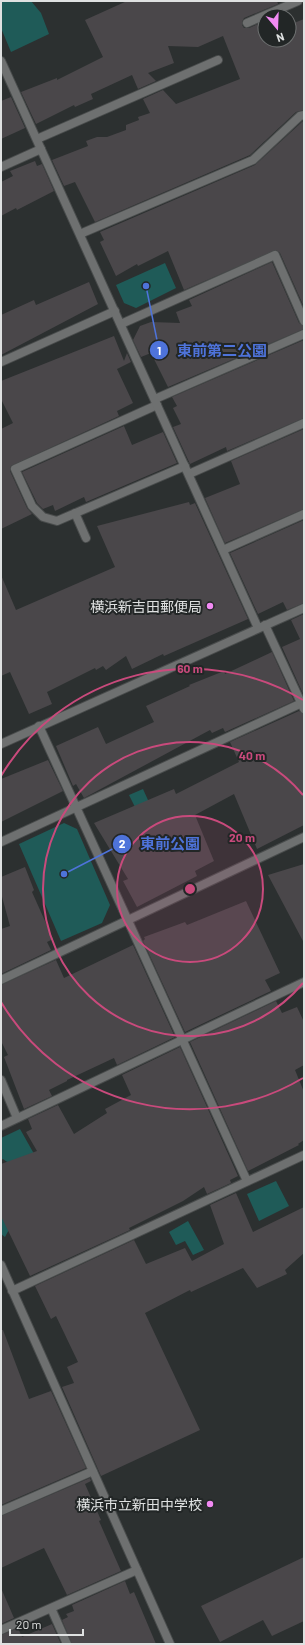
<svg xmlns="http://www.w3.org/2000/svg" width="305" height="1645" viewBox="0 0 305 1645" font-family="Barlow,'Noto Sans JP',sans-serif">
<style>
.green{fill:#1f5b58}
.building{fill:#4a474a}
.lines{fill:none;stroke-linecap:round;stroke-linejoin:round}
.service-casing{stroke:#494c4c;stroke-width:10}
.minor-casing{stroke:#494c4c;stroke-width:10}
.tertiary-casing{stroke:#494c4c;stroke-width:10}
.service{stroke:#6e7070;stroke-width:8}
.minor{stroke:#6e7070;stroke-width:8}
.tertiary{stroke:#6e7070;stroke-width:8}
.ring{fill:none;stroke:#c94a7c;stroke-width:2}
.poi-dot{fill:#f18af3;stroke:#222626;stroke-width:1.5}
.labels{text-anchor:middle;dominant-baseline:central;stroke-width:4;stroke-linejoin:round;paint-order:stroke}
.poi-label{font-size:14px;fill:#dfe1e1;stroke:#222626;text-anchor:end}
.centre{fill:#c94a7c;stroke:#222626;stroke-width:2}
.ring-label{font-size:12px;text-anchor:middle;font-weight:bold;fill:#c94a7c;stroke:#222626;stroke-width:4;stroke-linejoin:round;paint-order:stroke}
.leader{fill:none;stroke:#4e73da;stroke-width:1.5}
.callout-dot{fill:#4e73da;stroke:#222626;stroke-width:1.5}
.mark-label{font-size:12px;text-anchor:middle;font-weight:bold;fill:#fff}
.callout-label{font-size:15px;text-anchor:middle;font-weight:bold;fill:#4e73da;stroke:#222626;stroke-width:4;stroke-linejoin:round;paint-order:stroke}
</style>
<rect width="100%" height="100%" fill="#2c3030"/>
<path class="green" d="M1,1H31L41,13L49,34L11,52L1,28Z
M165,263L176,288L136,308L124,303L116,285Z
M143,789L161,829L149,835L129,795Z
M64,823L77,829L110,905L102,923L61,941L19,844Z
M20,1129L51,1184L12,1224L5,1237L1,1234V1216L10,1164L3,1159L1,1160V1138Z
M276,1181L289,1206L259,1221L247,1194Z
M188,1221L204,1250L193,1255L185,1241L176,1245L169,1232Z"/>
<path class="building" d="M127,1H277L278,4L244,18L242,22V25L244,28H249L265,21V40H289V25L304,19V110L296,112L250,155L95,222L75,182L64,186L52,160L88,146L86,141L97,137H107L126,130V125L139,120L138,117L150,113L143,99L163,90L176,104L240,79L223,36L198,47L168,46L174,63L148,73L156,81L138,89L132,75L91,94L93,99L75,107L74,105L36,124L21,92L57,78V80L103,57L85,20Z
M11,97L25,128L1,139V101Z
M303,121H304V307L280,253L276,250L184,290L168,251L138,266L137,264L116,276L100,242L104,240L100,232L255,165Z
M35,161L37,166L42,164L54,191L17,210L16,208L1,216V182L13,176L10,171Z
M272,262L299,323L304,326V329L168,387L151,353L141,357L133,340L140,326L151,322L180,323L176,312L192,306L189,300Z
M89,282L98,304L1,355V315L34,300L36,305Z
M114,336L124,361L127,353L131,362L117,369L133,403L117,411L119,416L11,466L10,471L27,508L32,514L1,529V429L13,423L1,399V381Z
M304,340V418L227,451L226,447L190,464L173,427L181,424L173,408L177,406L172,397Z
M124,426L132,445L163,432L177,463L86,502L84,497L55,511L53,505L43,509L37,503L22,472Z
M304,429V509L225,543L205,498L240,484L231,461Z
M189,502L190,505L195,503L248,619L164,656L163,654L132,669L126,656L106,670L103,666L96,670L95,668L47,692L52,704L29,714L10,672L1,676V575L16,610L115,567L97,526Z
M304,520V603L287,610L283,602L258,614L230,553Z
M304,614V696L282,647L300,639L291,620Z
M272,652L294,701L225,732L223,728L212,733L210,730L84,798L76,784L73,786L56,746L98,727L106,744L154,722L146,706L190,686L189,685L224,671L225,674Z
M299,711L304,714V825L257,849L234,794L195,815L214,861L195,871L197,876L137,907L123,881L128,879L94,823L174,789L176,794L239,762L230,742Z
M48,760L63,791L1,822V779Z
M304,864V943L268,875Z
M25,867L34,890L32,892L53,939L47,942L51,950L1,974V929L10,926L1,893V877Z
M246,901L280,973L265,980L271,991L185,1032L143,941L145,939L144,937L185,922L187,925Z
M133,945L175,1037L117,1065L114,1058L67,1080V1081L49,1090L52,1096L24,1109L4,1057L8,1055L1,1041V985L56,960L64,978Z
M276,1001L282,1013L297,1007L304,1022V1065L295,1070L304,1092V1140L298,1144L299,1145L248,1171L190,1042Z
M180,1047L238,1176L230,1180L231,1183L207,1194L204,1187L183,1201L129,1228L130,1230L30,1276L1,1216V1164L37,1151L26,1132L32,1129L28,1119L58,1105L74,1134L107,1113L105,1109L131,1095L122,1075Z
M236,1193L253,1232L304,1207V1253L285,1270L287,1274L257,1288L243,1268L191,1292L190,1290L145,1313L200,1430L101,1476L62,1387L74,1383L67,1367L78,1362L56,1316L51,1319L35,1286L134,1240L146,1264L185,1248L192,1261L224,1244L210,1205Z
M1,1330H3L29,1399L51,1391L86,1468L1,1505Z
M90,1478L91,1481L85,1484L101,1520L99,1521L121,1571L67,1595L44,1548L1,1568V1516Z
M304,1557V1621L272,1636L263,1620L220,1642L201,1606Z
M125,1581L130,1594L134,1592L156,1644H72L62,1620L68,1617L66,1614L74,1611L72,1605Z
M1,1588L14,1618L1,1624Z
M52,1624L61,1644H1V1635L18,1628L22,1637Z"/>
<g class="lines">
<defs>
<path id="service" d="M247,23L298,1
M37,139L218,60
M1,167L41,149
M80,234L253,160L300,116L304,115
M121,324L275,255L304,321
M1,362L115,311
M155,399L304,334
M157,405L15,469L32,506L43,517L57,521L185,466
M189,474L304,423
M75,513L86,538
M223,550L304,514
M39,726L247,1181
M1,842L304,702
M1,980L304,837
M1,1080L17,1118
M51,1608L67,1644
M1,1630L137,1570"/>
<path id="minor" d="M1,61L258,628
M265,625L304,709
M1,1126L304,982
M1,1265L170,1644
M12,1291L304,1155
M1,1511L93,1471"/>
<path id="tertiary" d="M1,744L304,608"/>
</defs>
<use href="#service" class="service-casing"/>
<use href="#minor" class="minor-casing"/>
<use href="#tertiary" class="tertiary-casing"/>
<use href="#service" class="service"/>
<use href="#minor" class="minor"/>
<use href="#tertiary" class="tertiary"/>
</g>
<circle cx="190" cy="889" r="73" fill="#c94a7c" fill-opacity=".12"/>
<g class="ring">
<circle cx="190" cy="889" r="73"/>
<path d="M303 983A147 147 0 1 1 303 795"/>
<path d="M303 1078A220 220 0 0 1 1 1002M1 776A220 220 0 0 1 303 700"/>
</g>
<g class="poi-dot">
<circle cx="210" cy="606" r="4"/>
<circle cx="210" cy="1504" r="4"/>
</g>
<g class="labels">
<g class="poi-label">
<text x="202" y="606">横浜新吉田郵便局</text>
<text x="202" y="1504">横浜市立新田中学校</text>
</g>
</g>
<circle cx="190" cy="889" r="6" class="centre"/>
<g class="ring-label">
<text x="190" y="673">60 m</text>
<text x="252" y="760">40 m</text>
<text x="242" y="842">20 m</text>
</g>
<path class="leader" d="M146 286L159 350M64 874L122 844"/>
<g class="callout-dot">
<circle cx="146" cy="286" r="4"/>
<circle cx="64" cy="874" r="4"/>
<circle cx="159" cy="350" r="10"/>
<circle cx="122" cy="844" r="10"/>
</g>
<g class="mark-label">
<text x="159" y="355">1</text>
<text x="122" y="848">2</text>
</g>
<g class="callout-label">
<text x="222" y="356">東前第二公園</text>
<text x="170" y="849">東前公園</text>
</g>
<rect width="305" height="1645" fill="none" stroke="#dfe1e1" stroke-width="4"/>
<g transform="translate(277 28) rotate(161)"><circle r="19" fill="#222626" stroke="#6e7171"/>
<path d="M0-3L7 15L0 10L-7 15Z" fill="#f18af3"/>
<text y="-6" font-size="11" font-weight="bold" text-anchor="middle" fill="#dfe1e1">N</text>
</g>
<path d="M10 1629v6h73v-6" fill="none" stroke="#dfe1e1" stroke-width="2"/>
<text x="16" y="1629" font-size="12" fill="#dfe1e1" stroke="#222626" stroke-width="3" paint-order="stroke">20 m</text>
</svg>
